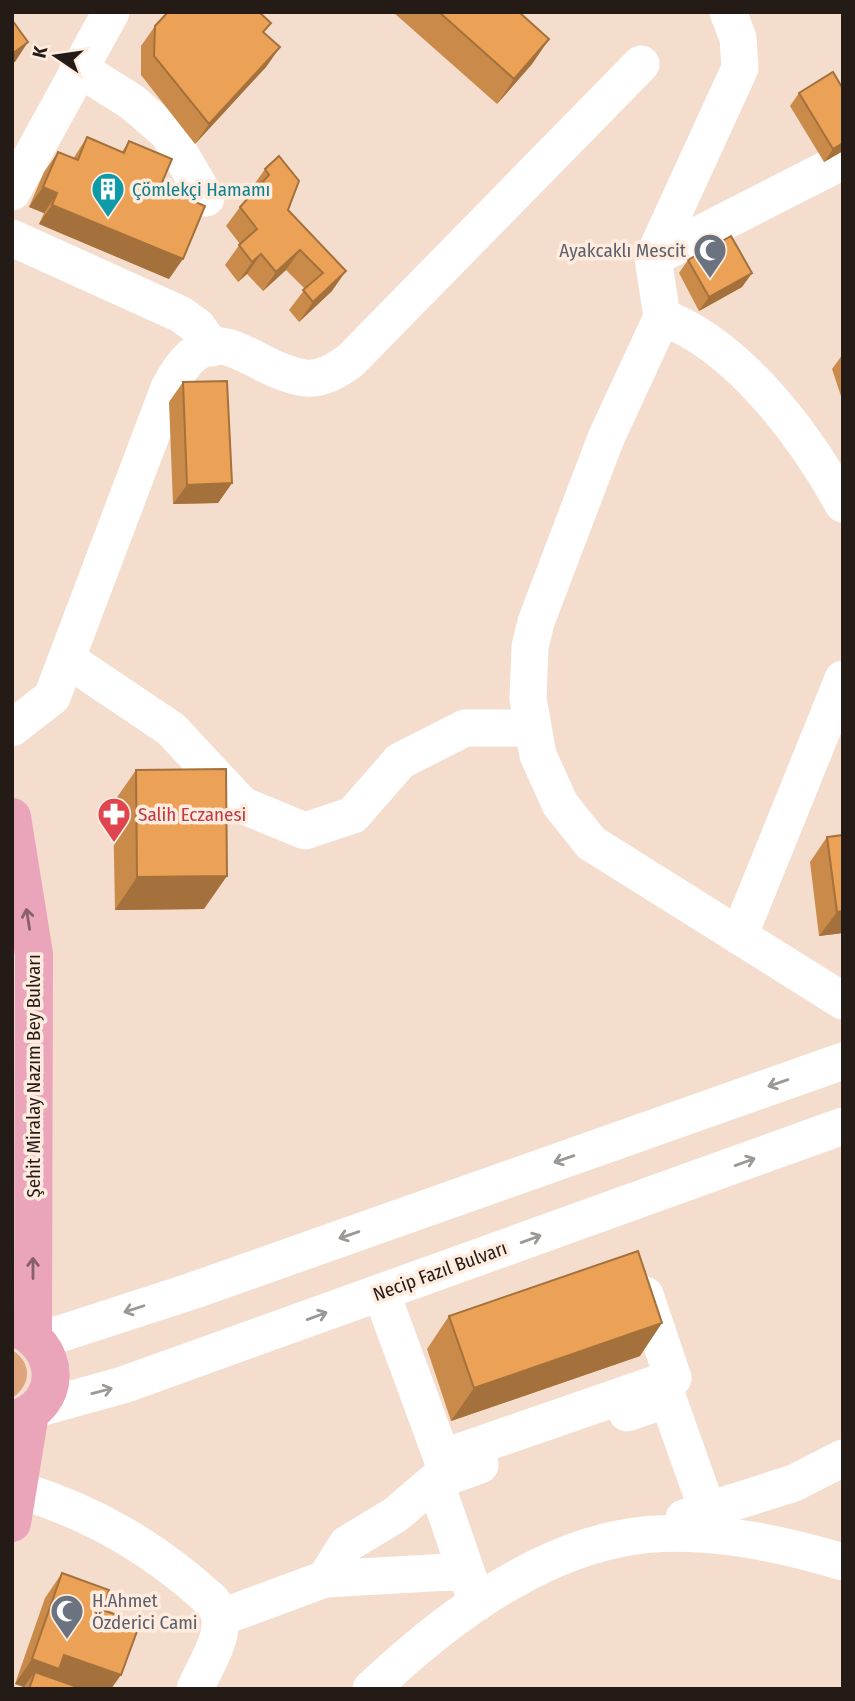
<svg xmlns="http://www.w3.org/2000/svg" width="855" height="1701" viewBox="0 0 855 1701" font-family="'Fira Sans Condensed',sans-serif">
<style>
.green{fill:#dea57d}
.lines{fill:none;stroke-linecap:round;stroke-linejoin:round}
.minor{stroke:#fff;stroke-width:37}
.major{stroke:#eaa5ba;stroke-width:38}
.wall{fill:#ca8a4a}
.shaded-wall{fill:#a4713c}
.building{fill:#eba156;stroke:#a4713c;stroke-width:2}
.oneway{stroke:#876068}
.oneway2{stroke:#9c9896}
.labels{text-anchor:middle;dominant-baseline:central;stroke-width:7;stroke-linejoin:round;paint-order:stroke}
.culture-label{font-size:19px;fill:#0d838f;stroke:#ffecdf;text-anchor:start}
.worship-label{font-size:19px;fill:#5b616d;stroke:#ffecdf;text-anchor:end}
.health-label{font-size:19px;fill:#be3a42;stroke:#ffecdf;text-anchor:start}
.street-label{font-size:19px;fill:#241b16;stroke:#ffecdf}
</style>
<rect width="100%" height="100%" fill="#f5ddce"/>
<path class="green" d="M12,1350C32,1362 32,1385 12,1398Z"/>
<g class="lines">
<path class="minor" d="M728,12L738,38L740,68L653,258L662,317L606,438L536,622L530,647L528,699L538,755L560,804L591,843L843,1001
M78,68L132,102L168,133L206,198
M12,192L111,12
M12,238L180,314L197,326L212,348
M653,258L843,161
M662,317C739,346 804,434 843,504
M67,659L171,729L242,805L305,831L353,815L400,761L465,728H531
M12,728L52,697L169,388C212,304 248,370 305,378C322,380 337,370 350,361L641,64
M739,936L843,679
M381,1292L442,1458L673,1378L645,1295
M38,1341L192,1291L843,1061
M36,1409L123,1385L843,1126
M627,1413L668,1399L707,1509
M19,1490C94,1513 154,1548 212,1601C234,1626 206,1663 195,1689
M684,1518L794,1483L843,1458
M325,1579L347,1544L395,1515L435,1481
M477,1603L435,1481L480,1465
M222,1617L325,1579L466,1571
M371,1689C439,1625 525,1558 618,1539C691,1524 772,1541 843,1562"/>
<path class="major" d="M12,817L34,954L33,1337
M12,1326C62,1344 65,1406 12,1420
M12,1523L30,1413"/>
</g>
<path class="wall" d="M393,12H519L549,39L532,64L497,104Z
M155,26L264,33L280,47L266,67L195,144L141,75V46Z
M799,93L843,151L824,162L790,106Z
M87,137L122,152L129,141L160,187L169,279L39,224L44,213L29,207L44,172L58,152L73,159Z
M279,156L288,210L332,291L299,322L289,310L305,289L286,270L263,291L247,274L238,282L225,265L240,244L226,226L240,207L254,192L251,189L265,169Z
M688,260L752,273L742,287L699,311L679,273Z
M843,354V402L832,369Z
M183,382L232,483L218,503L173,504L169,402Z
M136,770L204,909L115,910L113,803Z
M827,837L843,933L819,936L810,862Z
M449,1316L640,1356L451,1421L427,1349Z
M62,1573L103,1610L111,1689H23L24,1687L15,1684L45,1598Z"/>
<path class="shaded-wall" d="M549,39L532,64L497,104L514,79Z
M28,42L15,62L12,63V54Z
M280,47L266,67L195,144L209,124Z
M843,143V151L824,162L833,149Z
M43,187L57,193L44,213L29,207Z
M52,205L183,259L169,279L39,224Z
M300,250L286,270L263,291L276,272Z
M261,254L247,274L238,282L252,262Z
M346,271L332,291L299,322L313,302Z
M752,273L742,287L699,311L709,297Z
M232,483L218,503L173,504L187,485Z
M227,876L204,909L115,910L137,877Z
M843,911V933L819,936L837,912Z
M662,1323L640,1356L451,1421L474,1388Z
M64,1655L121,1675L111,1689H73L35,1672L24,1687L15,1684L32,1659Z"/>
<path class="building" d="M168,12H259L271,23L263,32L280,47L209,124L154,56L155,26Z
M439,12H519L549,39L514,79Z
M12,20L28,42L12,54Z
M833,72L843,89V143L833,149L799,93Z
M87,137L124,153L129,141L172,159L160,187L205,206L183,259L52,205L57,193L43,187L58,152L78,160Z
M279,156L299,181L288,210L346,271L313,302L303,290L323,273L300,250L276,272L261,254L252,262L239,245L257,229L240,207L269,175L265,169Z
M731,236L752,273L709,297L688,260Z
M227,381L232,483L187,485L183,382Z
M226,769L227,876L137,877L136,770Z
M843,835V911L837,912L827,837Z
M638,1251L662,1323L474,1388L449,1316Z
M62,1573L109,1590L103,1610L140,1623L121,1675L64,1655L59,1669L32,1659Z
M35,1672L83,1689H29Z"/>
<defs><path id="oneway-shaft" d="M-6 0H5M1.5-3L5.5 0L1.5 3" fill="none" stroke-width="1.6" stroke-linecap="round" stroke-linejoin="round" transform="scale(1.75)"/></defs>
<g class="oneway">
<use href="#oneway-shaft" transform="translate(28 919) rotate(-99)"/>
<use href="#oneway-shaft" transform="translate(33 1268) rotate(-90)"/>
</g>
<g class="oneway2">
<use href="#oneway-shaft" transform="translate(778 1083) rotate(161)"/>
<use href="#oneway-shaft" transform="translate(564 1159) rotate(161)"/>
<use href="#oneway-shaft" transform="translate(745 1162) rotate(-20)"/>
<use href="#oneway-shaft" transform="translate(349 1235) rotate(161)"/>
<use href="#oneway-shaft" transform="translate(531 1239) rotate(-20)"/>
<use href="#oneway-shaft" transform="translate(134 1309) rotate(162)"/>
<use href="#oneway-shaft" transform="translate(317 1316) rotate(-20)"/>
<use href="#oneway-shaft" transform="translate(102 1391) rotate(-15)"/>
</g>
<defs>
<symbol id="building-pin" viewBox="-11 -11 22 30"><path d="M0 17L-7.5 6A9.5 9.5 0 1 1 7.5 6Z" fill="#0f9aa8" stroke="#ffecdf"/><path d="M-4-6H4V6H1V3H-1V6H-4ZM-2.5-4.3h1.7v1.8h-1.7ZM.8-4.3h1.7v1.8H.8ZM-2.5-1h1.7V.8h-1.7ZM.8-1h1.7V.8H.8Z" fill="#fff"/></symbol>
<symbol id="mosque-pin" viewBox="-11 -11 22 30"><path d="M0 17L-7.5 6A9.5 9.5 0 1 1 7.5 6Z" fill="#6b7280" stroke="#ffecdf"/><path d="M3.5-4.9A6 6 0 1 0 3.5 4.9A5 5 0 1 1 3.5-4.9Z" fill="#fff"/></symbol>
<symbol id="pharmacy-pin" viewBox="-11 -11 22 30"><path d="M0 17L-7.5 6A9.5 9.5 0 1 1 7.5 6Z" fill="#e0444e" stroke="#ffecdf"/><path d="M-2-6h4v4h4v4h-4v4h-4v-4h-4v-4h4Z" fill="#fff"/></symbol>
</defs>
<g fill-rule="evenodd">
<use href="#building-pin" x="89" y="170" width="38" height="52"/>
<use href="#mosque-pin" x="691" y="231" width="38" height="52"/>
<use href="#pharmacy-pin" x="95" y="795" width="38" height="52"/>
<use href="#mosque-pin" x="48" y="1592" width="38" height="52"/>
</g>
<g class="labels">
<g class="culture-label">
<text x="132" y="189">Çömlekçi Hamamı</text>
</g>
<g class="worship-label">
<text x="686" y="250">Ayakcaklı Mescit</text>
<text x="92" y="1600" text-anchor="start">H.Ahmet<tspan x="92" dy="22">Özderici Cami</tspan></text>
</g>
<g class="health-label">
<text x="138" y="814">Salih Eczanesi</text>
</g>
<g class="street-label">
<text transform="translate(33 1076) rotate(-90)">Şehit Miralay Nazım Bey Bulvarı</text>
<text transform="translate(440 1271) rotate(-20)">Necip Fazıl Bulvarı</text>
</g>
</g>
<rect width="855" height="1701" fill="none" stroke="#241b16" stroke-width="28"/>
<g transform="translate(56 56) rotate(283)" stroke="#ffecdf" stroke-width="5" paint-order="stroke">
<path d="M0-5L12 26L0 18L-12 26Z" fill="#241b16"/>
<text y="-10" font-size="19" font-weight="bold" text-anchor="middle" fill="#241b16">K</text>
</g>
</svg>
